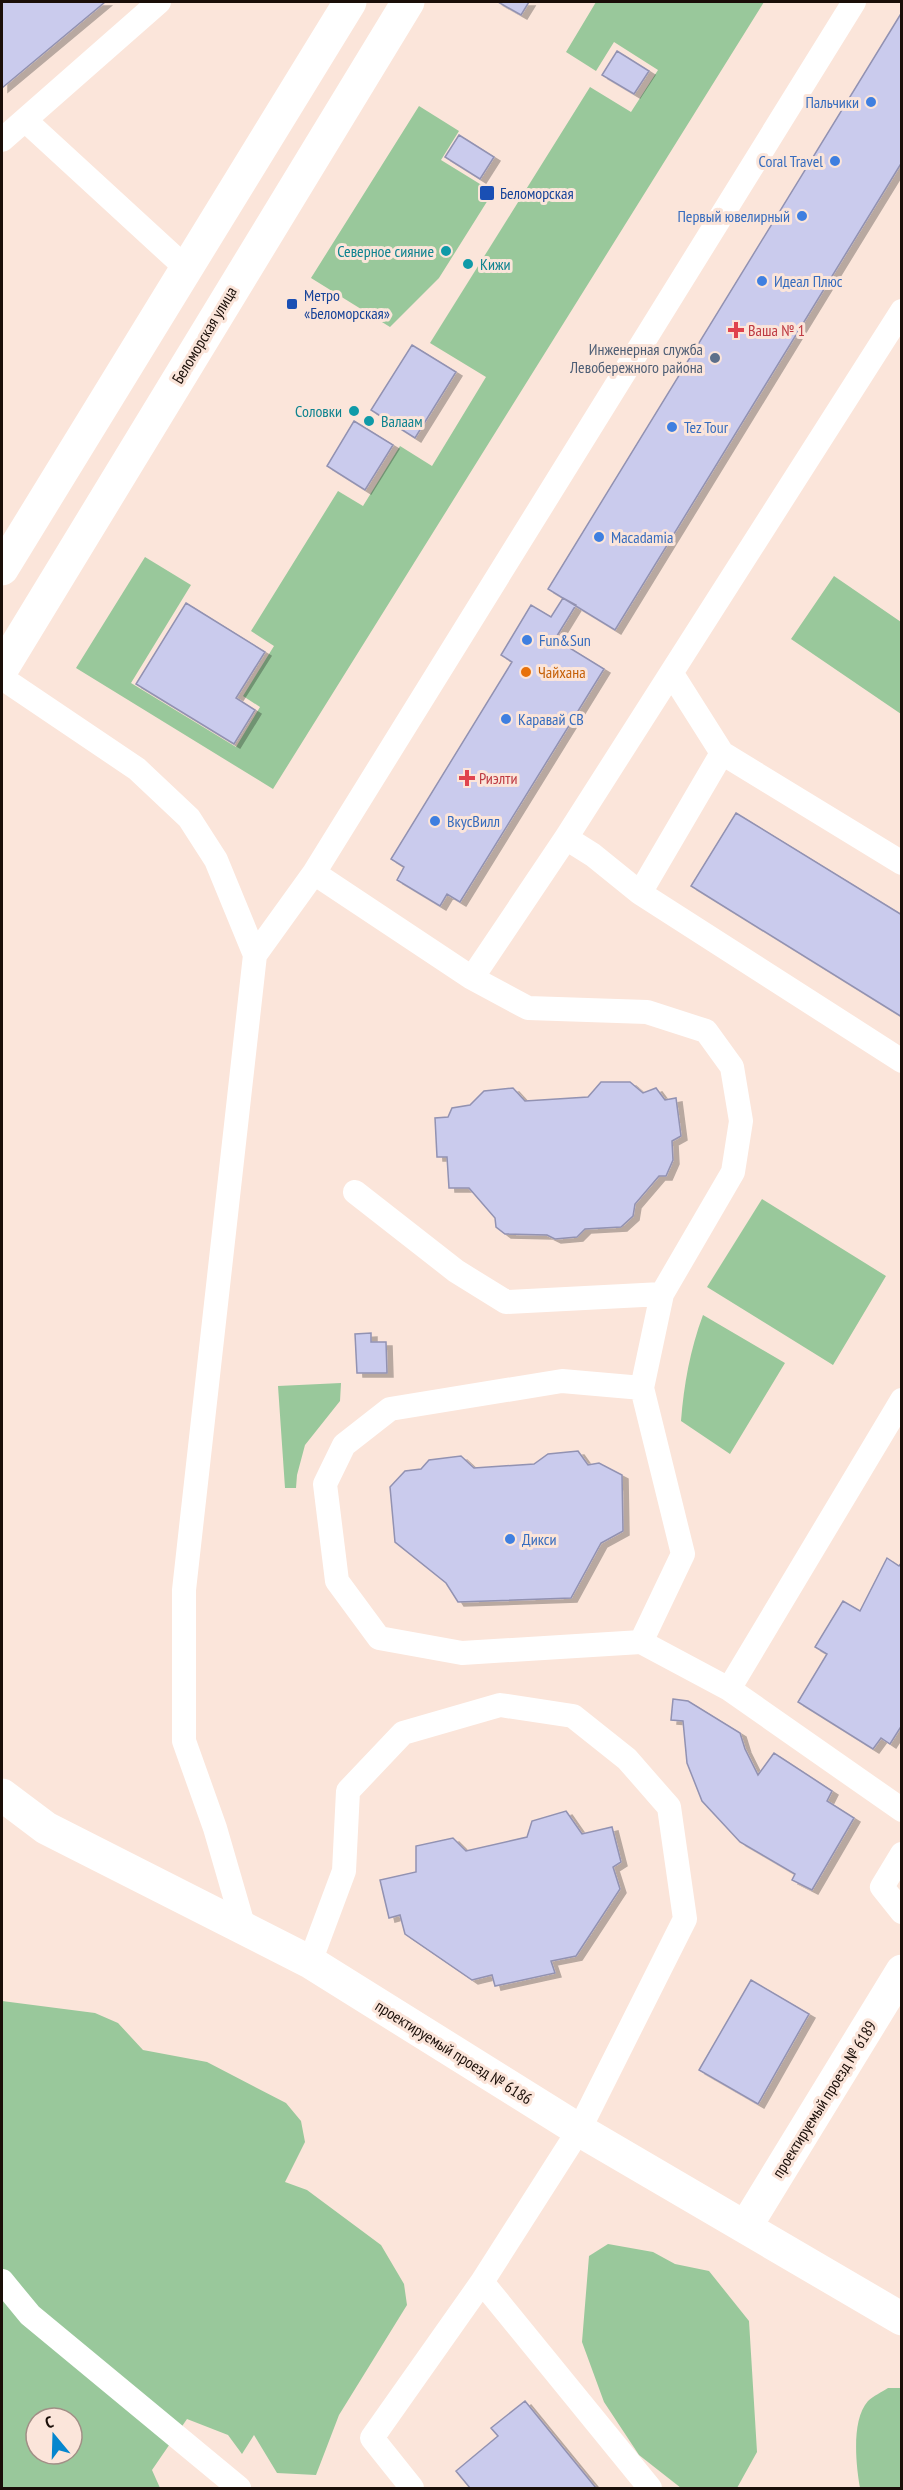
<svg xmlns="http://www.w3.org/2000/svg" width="903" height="2490" viewBox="0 0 903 2490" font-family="'PT Sans Narrow',sans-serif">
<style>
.green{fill:#99c89b;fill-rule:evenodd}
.building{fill:#cacbed;stroke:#9292b2;stroke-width:1.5;filter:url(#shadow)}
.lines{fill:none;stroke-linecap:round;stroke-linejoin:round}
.lane{stroke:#fff;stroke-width:24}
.street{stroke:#fff;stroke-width:33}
.secondary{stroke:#fff;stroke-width:33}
.shop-dot{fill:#3f7fe0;stroke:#fbe5da;stroke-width:2}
.transit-dot{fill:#1a4fb4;stroke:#fbe5da;stroke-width:2}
.culture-dot{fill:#0f9aa8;stroke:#fbe5da;stroke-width:2}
.health-dot{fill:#e0444e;stroke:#fbe5da;stroke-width:2}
.service-dot{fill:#5c6f8a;stroke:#fbe5da;stroke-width:2}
.food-dot{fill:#e8710a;stroke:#fbe5da;stroke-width:2}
.labels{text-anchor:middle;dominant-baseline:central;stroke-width:6;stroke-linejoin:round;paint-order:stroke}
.shop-label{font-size:16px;fill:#366cbe;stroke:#fbe5da;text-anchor:start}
.transit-label{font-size:16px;fill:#164399;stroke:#fbe5da;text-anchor:start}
.culture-label{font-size:16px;fill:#0d838f;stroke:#fbe5da;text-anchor:end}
.health-label{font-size:16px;fill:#be3a42;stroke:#fbe5da;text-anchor:start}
.street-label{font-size:16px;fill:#1a0e08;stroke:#fbe5da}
.service-label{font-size:16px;fill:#4e5e75;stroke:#fbe5da;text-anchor:end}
.food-label{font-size:16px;fill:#c56008;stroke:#fbe5da;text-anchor:start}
</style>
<defs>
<filter id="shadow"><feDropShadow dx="6" dy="4" stdDeviation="0" flood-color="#0004"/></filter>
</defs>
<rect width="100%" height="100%" fill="#fbe5da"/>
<path class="green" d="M596,2H764L273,789L76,668L145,557L191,585L131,683L236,747L260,707L243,696L274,646L251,631L338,491L363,506L400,446L432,466L486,377L430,343L590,87L631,112L658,70L614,42L596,71L566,52Z
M419,106L459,131L441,160L493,192L439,278L390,327L311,278Z
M834,576L901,622V714L791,639Z
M762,1199L886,1276L833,1365L707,1287Z
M703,1315L785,1363L730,1454L681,1421C684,1384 690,1350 703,1315Z
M341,1383L340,1401L305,1445L297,1475L296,1488H285L278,1386Z
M2,2001L95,2013L118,2023L143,2050L207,2062L286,2103L301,2121L305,2142L285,2182L307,2190L381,2245L404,2284L407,2305L339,2415L316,2475L277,2473L254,2435L242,2454L228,2435L187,2419L152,2470L160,2488H2ZM36,2418H72V2454H36Z
M608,2244L653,2252L675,2264L709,2271L749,2321L757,2452L737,2488H681L639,2455L604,2402L582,2342L589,2256Z
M888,2388H901V2488H860C856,2465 851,2420 868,2401C873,2396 882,2392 888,2388Z"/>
<path class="building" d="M2,2H105L2,88Z
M498,2H529L521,15Z
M902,12V162L615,630L548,589Z
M617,51L649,71L634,94L602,75Z
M459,135L494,157L480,179L445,157Z
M412,345L456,372L415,438L371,410Z
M354,421L393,445L365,490L327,466Z
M563,598L576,605L555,639L604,669L460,902L447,894L440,906L397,880L404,867L391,859L512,662L501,655L531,605L551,617Z
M186,603L265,652L236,698L255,710L234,744L136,684Z
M736,813L902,915V1017L691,886Z
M601,1082H630L643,1093L656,1088L665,1100L676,1098L681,1136L672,1141L673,1160L666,1176H659L635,1204L633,1216L621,1227L585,1229L577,1237L555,1239L547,1235L505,1234L496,1227L495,1218L469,1188H449L447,1157H437L435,1118L448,1117L452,1108L470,1105L484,1091L513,1088L525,1101L588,1097Z
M371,1333V1342H386L387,1373H357L355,1334Z
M578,1451L588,1465L599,1463L622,1475L623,1531L601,1543L571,1598L458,1602L446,1583L395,1542L390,1487L405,1471L421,1469L429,1460L461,1456L474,1468L534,1464L548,1454Z
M887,1558L899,1566L902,1562V1725L890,1744L881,1738L873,1749L798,1702L827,1654L815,1647L843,1601L860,1611Z
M673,1699L688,1701L740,1733L745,1749L758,1775L774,1753L832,1791L827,1801L854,1818L812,1890L792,1880L795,1874L740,1842L702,1801L687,1763L683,1721L671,1720Z
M566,1811L582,1834L612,1827L621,1862L613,1867L620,1889L576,1956L551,1961L555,1973L495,1986L492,1975L472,1980L405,1934L400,1915L389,1918L380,1880L416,1872V1846L453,1838L466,1851L527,1837L532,1821Z
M751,1980L809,2014L758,2104L699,2070Z
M525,2401L596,2488H470L456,2471L498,2436L491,2428Z"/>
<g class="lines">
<path class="lane" d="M854,2L314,873L472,978L566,838L902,311
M26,121L186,268
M2,140L159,2
M672,674L722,753
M2,678L137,769L189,818L216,860L255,955
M566,838L593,855L640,893
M902,863L722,753L640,893L902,1061
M355,1192L456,1271L506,1302L662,1294L733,1172L741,1121L732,1067L706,1031L647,1012L528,1008L472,978
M662,1294L642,1388L683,1554L641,1642L729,1689
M902,1400L729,1689L902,1810
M641,1642L462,1653L379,1638L337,1581L325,1484L344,1445L390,1409L562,1381L642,1388
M902,1854L882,1887L902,1912
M244,1928L215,1828L184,1741V1590L255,955L314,873
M310,1962L344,1871L348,1791L403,1733L500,1705L573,1716L627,1759L669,1807L685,1919L579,2130L482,2282L372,2438L412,2488
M2,2281L30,2315L239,2488
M482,2282L650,2488"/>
<path class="street" d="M2,1795L46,1828L310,1962L579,2130L902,2319
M746,2226L902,1971"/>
<path class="secondary" d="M2,569L350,2
M2,669L408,2"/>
</g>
<g class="shop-dot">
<circle cx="871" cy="102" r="6"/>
<circle cx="835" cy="161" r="6"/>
<circle cx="802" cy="216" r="6"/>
<circle cx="762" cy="281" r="6"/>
<circle cx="672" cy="427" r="6"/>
<circle cx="599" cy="537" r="6"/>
<circle cx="527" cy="640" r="6"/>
<circle cx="506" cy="719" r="6"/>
<circle cx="435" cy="821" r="6"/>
<circle cx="510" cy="1539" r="6"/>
</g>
<g class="transit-dot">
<rect x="479" y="185" width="16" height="16" rx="3"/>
<rect x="286" y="298" width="12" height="12" rx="3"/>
</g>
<g class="culture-dot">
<circle cx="446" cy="251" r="6"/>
<circle cx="468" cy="264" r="6"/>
<circle cx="354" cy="411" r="6"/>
<circle cx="369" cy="421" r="6"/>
</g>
<g class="health-dot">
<path d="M733 321h6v6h6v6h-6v6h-6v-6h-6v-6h6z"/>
<path d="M464 769h6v6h6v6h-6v6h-6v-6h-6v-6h6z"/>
</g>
<circle class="service-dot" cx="715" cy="358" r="6"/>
<circle class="food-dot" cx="526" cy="672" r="6"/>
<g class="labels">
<g class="shop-label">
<text x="859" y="102" text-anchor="end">Пальчики</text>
<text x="823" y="161" text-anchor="end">Coral Travel</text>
<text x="790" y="216" text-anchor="end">Первый ювелирный</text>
<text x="774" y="281">Идеал Плюс</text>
<text x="684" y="427">Tez Tour</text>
<text x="611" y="537">Macadamia</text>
<text x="539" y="640">Fun&amp;Sun</text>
<text x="518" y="719">Каравай СВ</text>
<text x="447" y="821">ВкусВилл</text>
<text x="522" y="1539">Дикси</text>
</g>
<g class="transit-label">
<text x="500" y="193">Беломорская</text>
<text x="304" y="295">Метро<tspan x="304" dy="18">«Беломорская»</tspan></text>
</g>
<g class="culture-label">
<text x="434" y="251">Северное сияние</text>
<text x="480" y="264" text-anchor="start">Кижи</text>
<text x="342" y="411">Соловки</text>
<text x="381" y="421" text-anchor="start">Валаам</text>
</g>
<g class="health-label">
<text x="748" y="330">Ваша № 1</text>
<text x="479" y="778">Риэлти</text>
</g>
<g class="street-label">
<text transform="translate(204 335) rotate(-59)">Беломорская улица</text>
<text transform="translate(454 2052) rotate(32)">проектируемый проезд № 6186</text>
<text transform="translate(824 2099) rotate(-58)">проектируемый проезд № 6189</text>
</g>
<g class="service-label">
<text x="703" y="349">Инженерная служба<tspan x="703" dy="18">Левобережного района</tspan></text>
</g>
<g class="food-label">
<text x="538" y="672">Чайхана</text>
</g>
</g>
<rect width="903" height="2490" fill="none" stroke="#1a0e08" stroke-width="6"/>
<g transform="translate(54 2436) rotate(341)"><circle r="28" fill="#fbe5da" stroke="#a18f86" stroke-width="1.5"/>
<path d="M0-4.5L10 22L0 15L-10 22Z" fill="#0586ce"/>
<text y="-9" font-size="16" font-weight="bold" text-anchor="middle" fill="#1a0e08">С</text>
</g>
</svg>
